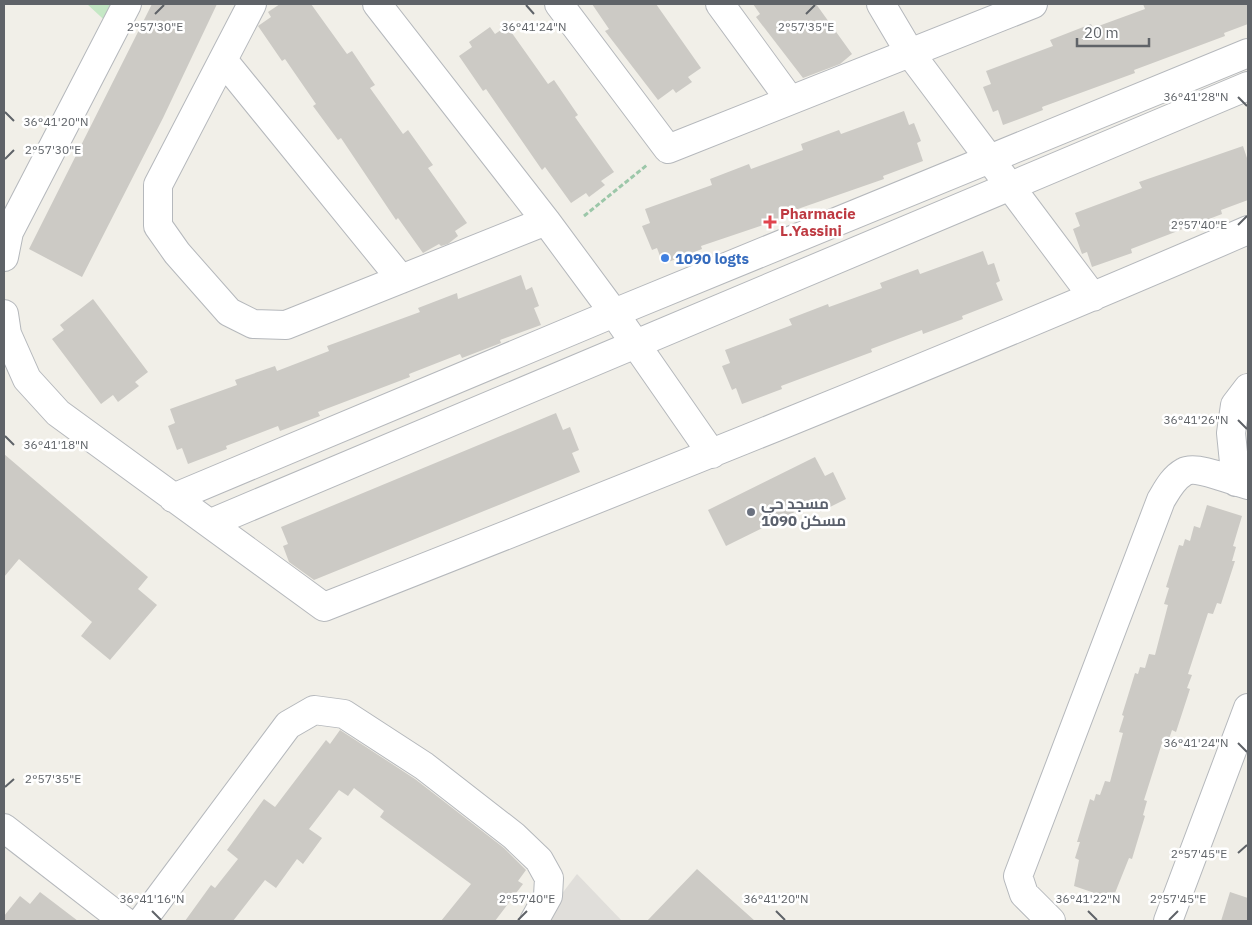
<svg xmlns="http://www.w3.org/2000/svg" width="1252" height="925" viewBox="0 0 1252 925" font-family="'IBM Plex Sans',Cairo,sans-serif">
<style>
.industrial{fill:#e0deda}
.green{fill:#c5e8c5}
.building{fill:#cccac5}
.lines{fill:none;stroke-linecap:round;stroke-linejoin:round}
.minor-casing{stroke:#b5b8bc;stroke-width:30}
.path{stroke:#9cc7a9;stroke-width:3;stroke-dasharray:5 2.5;stroke-linecap:butt}
.minor{stroke:#fff;stroke-width:28}
.ticks{fill:none;stroke:#5f6368;stroke-width:2}
.health-dot{fill:#e0444e;stroke:#fff;stroke-width:2}
.shop-dot{fill:#3f7fe0;stroke:#fff;stroke-width:2}
.worship-dot{fill:#6b7280;stroke:#fff;stroke-width:2}
.labels{text-anchor:middle;dominant-baseline:central;stroke-width:5;stroke-linejoin:round;paint-order:stroke}
.health-label{font-size:15px;font-weight:bold;fill:#be3a42;stroke:#fff;text-anchor:start}
.shop-label{font-size:15px;font-weight:bold;fill:#366cbe;stroke:#fff;text-anchor:start}
.worship-label{font-size:15px;font-weight:bold;fill:#5b616d;stroke:#fff;text-anchor:start}
.ticks-label{font-size:12px;text-anchor:middle;fill:#5f6368;stroke:#fff;stroke-width:5;stroke-linejoin:round;paint-order:stroke}
</style>
<rect width="100%" height="100%" fill="#f1efe8"/>
<path class="industrial" d="M577,874L622,921H541Z"/>
<path class="green" d="M87,4H126L113,28Z"/>
<path class="building" d="M152,4H217L163,118L82,277L29,249Z
M280,4H311L347,54L352,51L375,85L370,88L403,134L408,130L433,165L428,168L467,223L455,231L458,236L448,244L441,246L439,244L423,253L398,218L396,220L341,138L338,140L313,106L316,104L285,59L282,61L258,26L271,17L268,12Z
M592,4H656L701,68L688,77L692,82L676,93L673,89L658,100L605,31L609,29Z
M753,4H816L852,54L840,64L803,78L756,17L760,14Z
M1143,4H1248V24L1224,33L1225,36L1134,70L1135,73L1042,107L1043,110L1003,125L998,110L993,112L983,87L991,84L986,71L1053,46L1050,40L1091,24L1093,28L1145,9Z
M507,26L548,84L554,80L578,115L575,117L614,172L601,181L605,185L589,197L586,193L571,203L545,167L542,170L486,89L483,91L459,56L472,47L469,42L490,27L495,34Z
M904,111L909,125L914,123L921,141L917,143L923,161L883,176L884,179L792,211L793,215L701,246L702,249L663,264L657,248L652,250L642,226L650,223L645,209L712,185L710,179L749,164L751,169L803,150L801,144L839,130L841,134Z
M1243,146L1248,161V200L1221,210L1222,214L1131,249L1132,253L1092,267L1087,252L1082,254L1073,229L1080,226L1075,213L1142,188L1139,182Z
M983,251L988,265L994,263L1000,281L996,283L1003,300L962,316L963,319L923,334L922,330L871,349L872,352L781,386L782,389L742,404L736,388L732,390L722,366L730,363L725,350L792,325L789,319L828,304L829,307L882,288L880,283L918,269L920,274Z
M521,275L526,290L532,287L539,306L534,308L541,325L500,340L501,343L462,358L460,354L409,374L410,377L318,412L320,416L280,431L278,426L226,446L227,449L188,464L182,448L177,450L168,426L175,423L170,409L237,385L235,380L275,366L277,371L329,351L327,346L420,312L418,308L457,293L458,299Z
M93,299L148,372L135,382L139,386L118,402L113,395L101,404L52,339L64,330L60,325Z
M556,413L563,430L570,427L579,450L572,453L580,472L314,580L289,562L283,546L288,544L281,527Z
M4,454L148,577L138,589L157,605L110,660L81,636L92,622L19,559L4,577Z
M815,457L825,476L833,472L846,499L820,512L815,502L726,546L708,510Z
M1207,505L1242,516L1233,546L1236,547L1232,561H1235L1221,604L1217,603L1213,614L1208,613L1188,674L1192,675L1187,688L1190,689L1176,732L1172,730L1168,742L1163,740L1144,800L1147,801L1143,815L1145,816L1132,859L1129,858L1113,898H1109L1074,886L1079,860L1075,858L1080,842H1077L1090,799L1094,801L1096,794L1100,795L1105,781L1110,782L1123,733L1119,732L1124,716L1122,715L1135,673L1138,674L1140,667L1145,668L1149,654L1155,655L1168,605L1164,604L1169,588L1166,587L1179,545L1183,546L1185,539L1190,541L1194,526L1200,528Z
M340,730L415,779L504,848L526,870L518,881L523,884L495,921H441L471,884L380,817L384,811L354,788L348,796L339,790L309,829L322,838L303,864L297,859L276,888L265,880L233,921H185L211,885L215,888L238,859L227,850L264,799L275,807L326,740L330,744Z
M697,869L755,921H647Z
M40,892L78,921H4V916L20,896L30,904Z
M1230,892L1248,898V921H1221Z"/>
<g class="lines">
<defs>
<path id="minor" d="M252,4L158,185V226L177,253L229,312L253,324L286,325L546,221
M377,4L546,221L614,313L712,454
M559,4L668,149L1033,4
M720,4L790,100
M881,4L910,53L1093,297
M223,60L401,279
M4,257L9,232L127,4
M4,314L7,334L27,379L58,413L324,607C634,485 943,362 1248,230
M1236,482L1231,433L1235,405L1248,388
M173,498L614,313L1248,53
M211,523L1248,86
M4,828L124,921
M142,921L288,725L314,710L344,714L424,766L514,836L539,860L549,878L548,896L534,921
M1051,921L1024,894L1018,876L1161,500C1167,490 1173,478 1184,472C1196,465 1233,481 1248,485
M1168,921L1248,708"/>
</defs>
<use href="#minor" class="minor-casing"/>
<path class="path" d="M584,216L647,165"/>
<use href="#minor" class="minor"/>
</g>
<path class="ticks" d="M526,5L534,14M155,14L164,5M806,14L815,5M1238,97L1247,106M5,112L14,121M5,159L14,150M1238,225L1247,216M1238,420L1247,429M5,436L14,445M1238,743L1247,752M5,787L14,779M1238,853L1247,845M152,911L161,920M776,911L785,920M1088,911L1097,920M518,920L527,911M1169,920L1178,911"/>
<path class="health-dot" d="M767.5 214.5h5v5h5v5h-5v5h-5v-5h-5v-5h5z"/>
<circle class="shop-dot" cx="665" cy="258" r="5"/>
<circle class="worship-dot" cx="751" cy="512" r="5"/>
<g class="labels">
<g class="health-label">
<text x="780" y="213">Pharmacie<tspan x="780" dy="17">L.Yassini</tspan></text>
</g>
<g class="shop-label">
<text x="675" y="258">1090 logts</text>
</g>
<g class="worship-label">
<text x="761" y="503">مسجد حي<tspan x="761" dy="17">1090 مسكن</tspan></text>
</g>
</g>
<g class="ticks-label">
<text x="155" y="31">2°57'30"E</text>
<text x="806" y="31">2°57'35"E</text>
<text x="534" y="31">36°41'24"N</text>
<text x="1196" y="101">36°41'28"N</text>
<text x="56" y="126">36°41'20"N</text>
<text x="53" y="154">2°57'30"E</text>
<text x="1199" y="229">2°57'40"E</text>
<text x="1196" y="424">36°41'26"N</text>
<text x="56" y="449">36°41'18"N</text>
<text x="1196" y="747">36°41'24"N</text>
<text x="53" y="783">2°57'35"E</text>
<text x="1199" y="858">2°57'45"E</text>
<text x="152" y="903">36°41'16"N</text>
<text x="776" y="903">36°41'20"N</text>
<text x="1088" y="903">36°41'22"N</text>
<text x="527" y="903">2°57'40"E</text>
<text x="1178" y="903">2°57'45"E</text>
</g>
<rect width="1252" height="925" fill="none" stroke="#5f6368" stroke-width="10"/>
<path d="M1077 38v8h72v-8" fill="none" stroke="#5f6368" stroke-width="2.5"/>
<text x="1084" y="38" font-size="15" fill="#5f6368" stroke="#ffffff" stroke-width="4" paint-order="stroke">20 m</text>
</svg>
